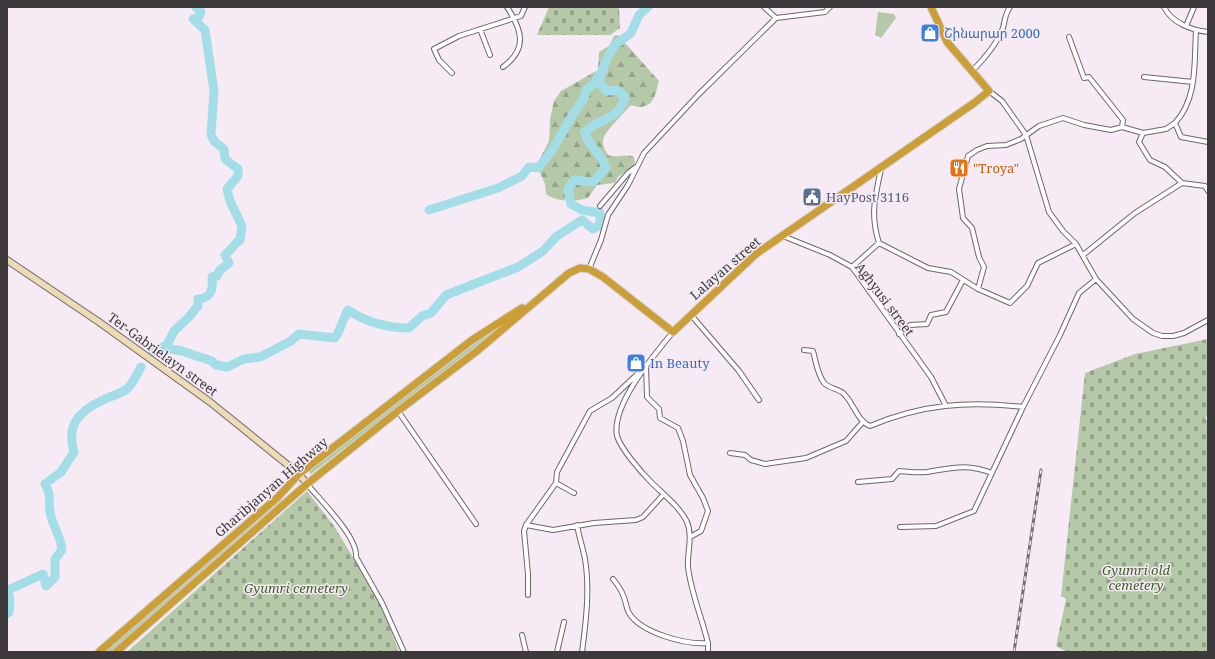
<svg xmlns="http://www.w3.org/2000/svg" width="1215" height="659" viewBox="0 0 1215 659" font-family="'Noto Serif','Noto Sans Armenian',serif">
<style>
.grass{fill:#b5c9a9}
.forest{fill:url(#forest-firs)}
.cemetery{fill:url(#cemetery-stones)}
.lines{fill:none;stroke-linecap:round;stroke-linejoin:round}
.river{stroke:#a3dee8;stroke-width:9}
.minor-casing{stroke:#6f656e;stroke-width:6}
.secondary-casing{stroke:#6f656e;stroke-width:8}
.trunk-casing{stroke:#d0cfd0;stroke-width:9}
.minor{stroke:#fff;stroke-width:4}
.secondary{stroke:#ecdbb4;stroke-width:6}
.trunk{stroke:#cc9e36;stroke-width:7}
.rail-casing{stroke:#746e74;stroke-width:3}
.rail{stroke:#f6ebf5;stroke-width:1.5;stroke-dasharray:4.5;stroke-linecap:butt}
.labels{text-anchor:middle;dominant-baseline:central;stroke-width:3;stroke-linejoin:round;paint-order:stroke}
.shop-label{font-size:13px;fill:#366cbe;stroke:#f6ebf5;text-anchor:start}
.food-label{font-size:13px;fill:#c56008;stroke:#f6ebf5;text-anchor:start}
.service-label{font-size:13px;fill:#4e5e75;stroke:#f6ebf5;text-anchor:start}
.street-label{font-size:13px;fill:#3d393d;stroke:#f6ebf5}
.park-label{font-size:13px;font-style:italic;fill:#3e5e26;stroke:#f6ebf5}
</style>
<defs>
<pattern id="forest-firs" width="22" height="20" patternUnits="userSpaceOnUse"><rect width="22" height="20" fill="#b5c9a9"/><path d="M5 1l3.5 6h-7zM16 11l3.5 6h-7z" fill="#94a48b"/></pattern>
<pattern id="cemetery-stones" width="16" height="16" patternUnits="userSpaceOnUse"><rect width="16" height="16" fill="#b5c9a9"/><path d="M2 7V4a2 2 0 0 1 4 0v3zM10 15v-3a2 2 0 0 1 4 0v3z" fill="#94a48b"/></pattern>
</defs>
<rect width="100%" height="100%" fill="#f6ebf5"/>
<path class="grass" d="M878,12L894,14L896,18L881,38L875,35Z
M491,331L493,333L492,335L311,474L308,471Z
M281,499L284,501L111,652H105Z"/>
<path class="forest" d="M618,35L659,81C656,92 654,107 640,107C636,107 635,105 630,106C625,112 605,132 604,137C601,144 605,150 608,155C617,159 625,153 634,157L635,164L618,177L615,183L597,185L588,198C576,202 556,202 546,194L545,184L538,168L540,159L549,141L550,119L554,101L561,91L598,70L599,52L609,46L614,36Z"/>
<path class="cemetery" d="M549,7H619L620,28L610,35H537Z
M1208,339V413L1205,419L1208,421V652H1067L1056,646L1066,599L1061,596L1085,373L1135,354Z
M307,491L334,526L381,603L399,652H127Z"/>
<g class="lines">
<path class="river" d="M429,210L498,188L522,176L529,167L538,168L553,149L572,116L583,100L587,89L595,83L599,75
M158,350L167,345L174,331L188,318L198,306V299C212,298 213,289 212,277L217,276L220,270L229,263L225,255C232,250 233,244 240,240L242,226L230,201L227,189L238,176V169L225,159L224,149L215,142L211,135L214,91L205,30L193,19L199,17L201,12L196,7
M153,352L170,349L182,351L212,361L216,365L227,367L244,359L260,357L291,341L299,334L335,338C341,329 343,319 348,310C366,322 388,328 409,328L422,316L431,313L446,295L518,267L543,251L557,236L582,220L593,229L600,225V213L582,210L571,204L568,189L574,180L593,182L606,168C600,150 589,149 585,132C600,118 619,120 625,97L617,90L606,91L599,81L606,60L615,45L631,33L639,15L648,7
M7,614L9,612L10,601L8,590L43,574L46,586L55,577V559L62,550C61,535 51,524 50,511C48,500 52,496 45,484L61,472L74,452C66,425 79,411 103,400C111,396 121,394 128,388C133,384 137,373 141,367"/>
<defs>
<path id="minor" d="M764,7L776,18
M1164,7C1172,23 1191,30 1208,32
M1186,26L1194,7
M480,29L490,55
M1069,37L1084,78L1089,77L1123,120L1122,127
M503,67C528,49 522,30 507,7
M972,71C984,59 997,44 1003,28C1005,20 1005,14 1010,7
M452,73L439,60L434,49L459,36L521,16L525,7
M1144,77L1193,82
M989,91L1002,101L1026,135L1049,212L1063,231L1076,244L1096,279L1133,319L1153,333L1162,336H1173L1184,333L1208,320
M1175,123C1198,98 1194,62 1196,30
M1143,133L1139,142L1150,160L1165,167L1182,183L1205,186L1208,191
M881,169C875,198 870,214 879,243L928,268L951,272L978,289L1010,303L1027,286L1038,263L1076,244
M600,206L628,173L636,167
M783,236L830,255L852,267L931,377L945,404
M1083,255L1135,213L1182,183
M852,267L879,243
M589,269L601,240L608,215L628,185L644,153L699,94L776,18L825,12L830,7
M978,289L984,267L979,257L972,228L963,218L959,189L968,156L977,150L987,146L1006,145L1021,139L1039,126L1063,118L1084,125L1111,130L1122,127L1143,133L1166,129L1175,123L1181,137L1208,142
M691,315L739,371L759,400
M673,332C654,355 611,405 617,436C621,449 641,472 651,482C663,494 680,507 687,522C693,536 687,553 688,567C691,593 702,618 708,643V652
M899,334L910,325L927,324L931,315L946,312L963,280
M804,350L813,351C816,362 817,373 824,383C829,388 838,389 843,393C854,403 857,421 870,426C922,404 967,401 1023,407
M398,411L476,524
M730,453L745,455L751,460L765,464L806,458L846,441L862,423
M858,482L892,479L899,471C908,472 918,473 927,472C952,468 967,463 992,473
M556,483L574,493
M307,484C320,500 358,537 356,557L382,603L404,652
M526,525L553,530L594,523L636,520L643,517L663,495
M577,525C579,537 583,548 585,559C590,589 586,622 582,652
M900,527L936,526L974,511L1023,407L1060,335L1079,293L1096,279
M613,579C617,584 621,589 623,595C626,601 626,608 629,613C641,633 686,645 708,643
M528,595V574L524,531L526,525L556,483L557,472L590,411L612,398L646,366L647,397L659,409L660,418L678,428L683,441L690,475L703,498L708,511L701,531L690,537
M522,635L526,652
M557,652L564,622"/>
<path id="secondary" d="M7,260L99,322L210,402L299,474L307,484"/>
<path id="trunk" d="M99,652L278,497L299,474L472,340L522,308
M116,652L307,484L398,411L477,351L569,273L580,268L589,269L603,277L673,332L756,254L974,103L989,91L947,42L931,7"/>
</defs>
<use href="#minor" class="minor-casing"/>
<use href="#secondary" class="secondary-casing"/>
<use href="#trunk" class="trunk-casing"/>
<use href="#minor" class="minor"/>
<use href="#secondary" class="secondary"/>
<use href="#trunk" class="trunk"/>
<defs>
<path id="rail" d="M1014,652L1041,470"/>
</defs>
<use href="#rail" class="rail-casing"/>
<use href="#rail" class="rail"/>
</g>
<defs>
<symbol id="shop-square" viewBox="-11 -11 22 22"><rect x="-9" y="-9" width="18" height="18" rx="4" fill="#3f7fe0" stroke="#f6ebf5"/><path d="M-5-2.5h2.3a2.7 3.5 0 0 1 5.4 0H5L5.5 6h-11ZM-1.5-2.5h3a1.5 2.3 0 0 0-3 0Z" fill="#fff"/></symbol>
<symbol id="restaurant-square" viewBox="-11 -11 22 22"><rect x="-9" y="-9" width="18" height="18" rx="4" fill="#e8710a" stroke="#f6ebf5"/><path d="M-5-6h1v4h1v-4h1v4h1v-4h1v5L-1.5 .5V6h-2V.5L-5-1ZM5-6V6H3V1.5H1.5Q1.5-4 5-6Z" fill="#fff"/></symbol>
<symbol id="civic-square" viewBox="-11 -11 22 22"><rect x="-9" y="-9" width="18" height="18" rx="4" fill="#5c6f8a" stroke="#f6ebf5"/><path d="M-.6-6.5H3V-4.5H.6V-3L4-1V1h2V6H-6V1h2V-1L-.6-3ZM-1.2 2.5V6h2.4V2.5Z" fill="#fff"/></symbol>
</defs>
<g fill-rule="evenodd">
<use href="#shop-square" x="919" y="22" width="22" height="22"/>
<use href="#restaurant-square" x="948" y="157" width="22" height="22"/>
<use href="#civic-square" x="801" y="186" width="22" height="22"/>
<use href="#shop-square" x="625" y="352" width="22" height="22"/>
</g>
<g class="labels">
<g class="shop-label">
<text x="944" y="33">Շինարար 2000</text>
<text x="650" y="363">In Beauty</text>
</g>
<g class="food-label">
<text x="973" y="168">"Troya"</text>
</g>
<g class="service-label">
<text x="826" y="197">HayPost 3116</text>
</g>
<g class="street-label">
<text transform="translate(725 268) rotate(-41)">Lalayan street</text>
<text transform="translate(885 299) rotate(53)">Aghyusi street</text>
<text transform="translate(163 354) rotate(36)">Ter-Gabrielayn street</text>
<text transform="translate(271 487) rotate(-41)">Gharibjanyan Highway</text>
</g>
<g class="park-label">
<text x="1136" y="570">Gyumri old<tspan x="1136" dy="15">cemetery</tspan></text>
<text x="296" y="588">Gyumri cemetery</text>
</g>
</g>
<rect width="1215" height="659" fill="none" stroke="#3d393d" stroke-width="16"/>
</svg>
